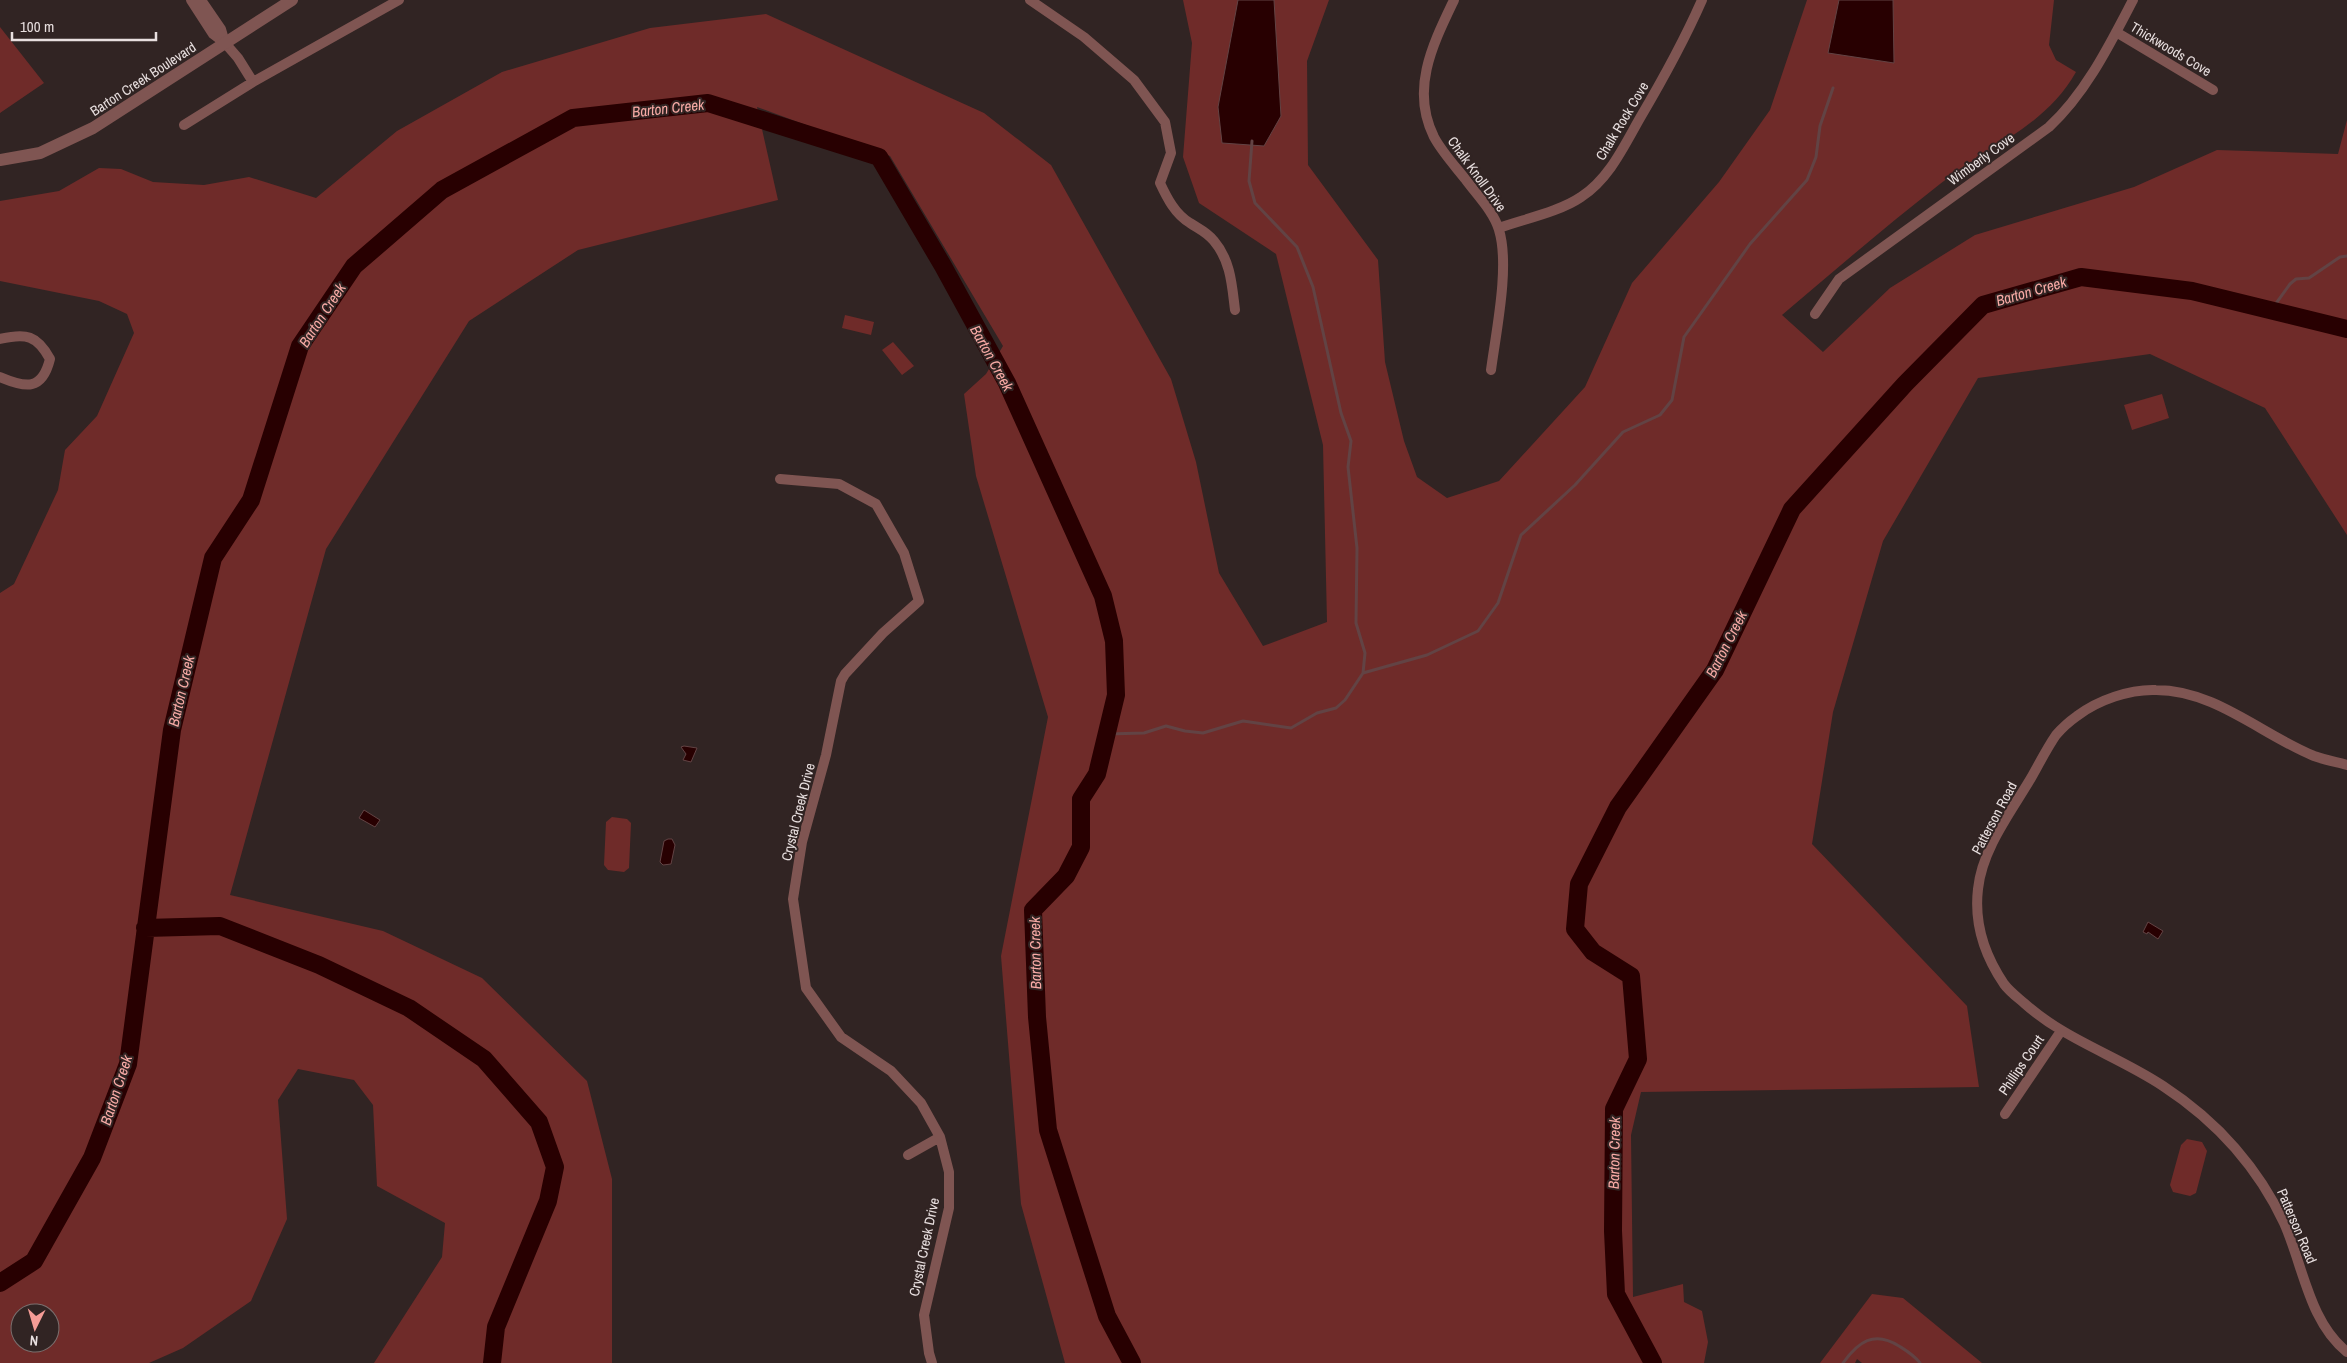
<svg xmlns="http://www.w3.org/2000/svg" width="2347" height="1363" viewBox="0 0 2347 1363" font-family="'Archivo Narrow',sans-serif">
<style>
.green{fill:#6f2b29;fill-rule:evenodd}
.water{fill:#280001;stroke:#624344}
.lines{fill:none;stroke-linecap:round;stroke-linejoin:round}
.stream{stroke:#624344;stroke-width:3}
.river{stroke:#280001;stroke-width:18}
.minor{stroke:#7f5552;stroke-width:10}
.tertiary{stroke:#7f5552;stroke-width:12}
.labels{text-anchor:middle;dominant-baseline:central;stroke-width:4;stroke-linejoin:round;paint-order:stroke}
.street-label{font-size:14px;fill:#e8dfdf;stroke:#312423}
.water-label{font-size:15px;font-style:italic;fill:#f8aaa5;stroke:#312423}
</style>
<rect width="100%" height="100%" fill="#312423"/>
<path class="green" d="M1183,0H1329L1307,61L1308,165L1378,260L1385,362L1404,441L1417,477L1447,498L1499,481L1585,387L1632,283L1719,182L1770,110L1807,0H2054L2049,45L2056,60L2076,72C2045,127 1987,147 1940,184C1886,226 1834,271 1782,315L1823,352L1890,288L1975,235L2134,187L2217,150L2338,154L2347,120V535L2265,408L2150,354L1978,378L1883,541L1833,712L1812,844L1967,1006L1979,1087L1641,1092L1631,1135L1633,1297L1683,1284L1684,1302L1702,1311L1708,1342L1704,1363H1065L1021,1204L1001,956L1048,717L976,476L964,394L986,374L1003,346L890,156L757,107L778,200L578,250L469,321L326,549L230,895L383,931L482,978L587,1081L612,1179V1363H374L442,1257L445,1223L377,1186L373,1105L354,1080L298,1069L278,1100L287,1219L251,1301L183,1348L149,1363H0V593L14,584L58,490L65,450L97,416L134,333L127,314L99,301L0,281V201L59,191L99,168L121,169L153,182L204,185L249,177L316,198L397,131L502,72L650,28L766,14L984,113L1051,165L1171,379L1196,462L1219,573L1263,646L1327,622L1323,445L1276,254L1199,203L1183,157L1192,43ZM20,1313H50V1343H20Z
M0,27L44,83L0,113Z
M845,315L874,322L871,335L842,328Z
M893,342L914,366L902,375L882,350Z
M2162,394L2169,418L2132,430L2124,405Z
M612,817L627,819L631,823L629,868L624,872L608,870L604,865L606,822Z
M2187,1139L2202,1142L2207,1151L2196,1193L2190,1196L2173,1192L2170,1185L2181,1145Z
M1872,1294L1903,1298L1982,1363H1862L1857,1359L1855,1363H1820Z"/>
<path class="water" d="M1238,0H1274L1281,116L1264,146L1222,143L1218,107Z
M1839,0H1893L1894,63L1828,53Z
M684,746L697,748L691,762L683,760L686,754L681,747Z
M364,810L380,820L375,827L359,818Z
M668,839H672L675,845L671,864L663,865L660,862L664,841Z
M2148,922L2163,931L2158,939L2148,932L2147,934L2143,932Z"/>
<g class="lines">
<path class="stream" d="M1252,141L1249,181L1255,203L1297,247L1313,287L1341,413L1351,441L1348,467L1357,548L1356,623L1365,653L1363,673
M2272,309L2290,284L2296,279L2309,278L2340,257L2347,256
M1107,734L1144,733L1166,726L1185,731L1203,733L1243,721L1291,728L1317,713L1336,708L1345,700L1363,673L1427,655L1478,631L1498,603L1521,535L1575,485L1623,432L1660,415L1672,400L1684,337L1750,244L1807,180L1816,157L1820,126L1833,88
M1843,1363C1858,1342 1874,1330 1899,1346C1907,1351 1914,1355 1920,1363"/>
<path class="river" d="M145,928L220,926L319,965L409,1008L484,1059L539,1122L555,1167L548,1201L496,1327L492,1363
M0,1283L34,1261L92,1158L128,1064L172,730L213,558L251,500L300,346L354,266L442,190L573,118L708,103L879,157L943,266L1007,383L1103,596L1114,641L1116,695L1097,774L1081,799V847L1066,876L1033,910L1037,1017L1048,1130L1107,1316L1132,1363
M1653,1363L1616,1294L1613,1231L1614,1109L1638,1059L1631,976L1593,952L1575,929L1579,884L1618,807L1715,670L1792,509L1905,384L1983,305L2081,277L2192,291L2347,329"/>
<path class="minor" d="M191,0L213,34L225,43L238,58L253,82
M201,0L221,29L225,43
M1030,0L1084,37L1134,80L1165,122L1171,153L1160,183C1167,198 1175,214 1190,223C1199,229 1207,232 1214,241C1231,261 1232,286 1235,310
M1454,0C1433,44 1410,89 1434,137C1442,152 1455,166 1466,180C1477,195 1494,212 1499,230C1510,266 1496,332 1491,370
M2116,32L2213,90
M184,125L253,82L399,0
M1499,228C1524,219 1559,212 1581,197C1609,179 1624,146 1640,118C1663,79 1684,41 1702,0
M1815,314L1839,279L2049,127C2086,93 2110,44 2133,0
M0,339C26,333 37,335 50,359C42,391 26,388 0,377
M780,479L839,484L876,504L904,553L919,601L883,633L845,674L841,681L826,755L802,842L793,899L806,988L841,1037L891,1071L921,1103L940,1137L949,1172V1208L924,1315L929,1353L932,1363
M2347,765C2336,762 2325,760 2314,756C2262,735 2215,690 2156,690C2130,689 2098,700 2077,716C2070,721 2062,728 2056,735C2047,748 2039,764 2031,778C2011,812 1982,849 1978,889C1974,923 1985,956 2004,984C2009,991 2017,997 2024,1003C2065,1040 2118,1056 2163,1086C2189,1103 2215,1125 2235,1148C2255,1171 2271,1195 2284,1223C2303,1265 2309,1322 2347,1352
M2005,1114L2061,1031
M908,1155L940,1137"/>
<path class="tertiary" d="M0,160L40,153L93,128L292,0"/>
</g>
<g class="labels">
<g class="street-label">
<text transform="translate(2171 49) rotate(31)">Thickwoods Cove</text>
<text transform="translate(143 79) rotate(-33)">Barton Creek Boulevard</text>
<text transform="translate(1622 121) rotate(-59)">Chalk Rock Cove</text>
<text transform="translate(1981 159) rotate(-36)">Wimberly Cove</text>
<text transform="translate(1477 174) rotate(54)">Chalk Knoll Drive</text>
<text transform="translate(798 812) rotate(-76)">Crystal Creek Drive</text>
<text transform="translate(1994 818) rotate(-62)">Patterson Road</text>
<text transform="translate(2021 1065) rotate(-56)">Phillips Court</text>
<text transform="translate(2297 1226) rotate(67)">Patterson Road</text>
<text transform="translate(924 1247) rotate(-78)">Crystal Creek Drive</text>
</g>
<g class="water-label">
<text transform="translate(668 108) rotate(-6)">Barton Creek</text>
<text transform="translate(2031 291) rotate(-16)">Barton Creek</text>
<text transform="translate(322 315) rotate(-57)">Barton Creek</text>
<text transform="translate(992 358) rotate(61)">Barton Creek</text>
<text transform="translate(1726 644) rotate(-63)">Barton Creek</text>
<text transform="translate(181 691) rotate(-77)">Barton Creek</text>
<text transform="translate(1035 953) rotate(-91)">Barton Creek</text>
<text transform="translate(116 1090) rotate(-72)">Barton Creek</text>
<text transform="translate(1614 1153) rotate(-89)">Barton Creek</text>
</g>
</g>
<g transform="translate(35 1328) rotate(185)"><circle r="24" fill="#312423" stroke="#7a6f6e"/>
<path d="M0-4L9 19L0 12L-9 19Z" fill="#f59c96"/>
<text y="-8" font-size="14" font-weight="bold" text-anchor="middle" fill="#e8dfdf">N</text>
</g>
<path d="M12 32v8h144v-8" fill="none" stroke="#e8dfdf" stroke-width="2.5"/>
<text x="20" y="32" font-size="15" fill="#e8dfdf" stroke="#312423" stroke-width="4" paint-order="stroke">100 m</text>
</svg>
